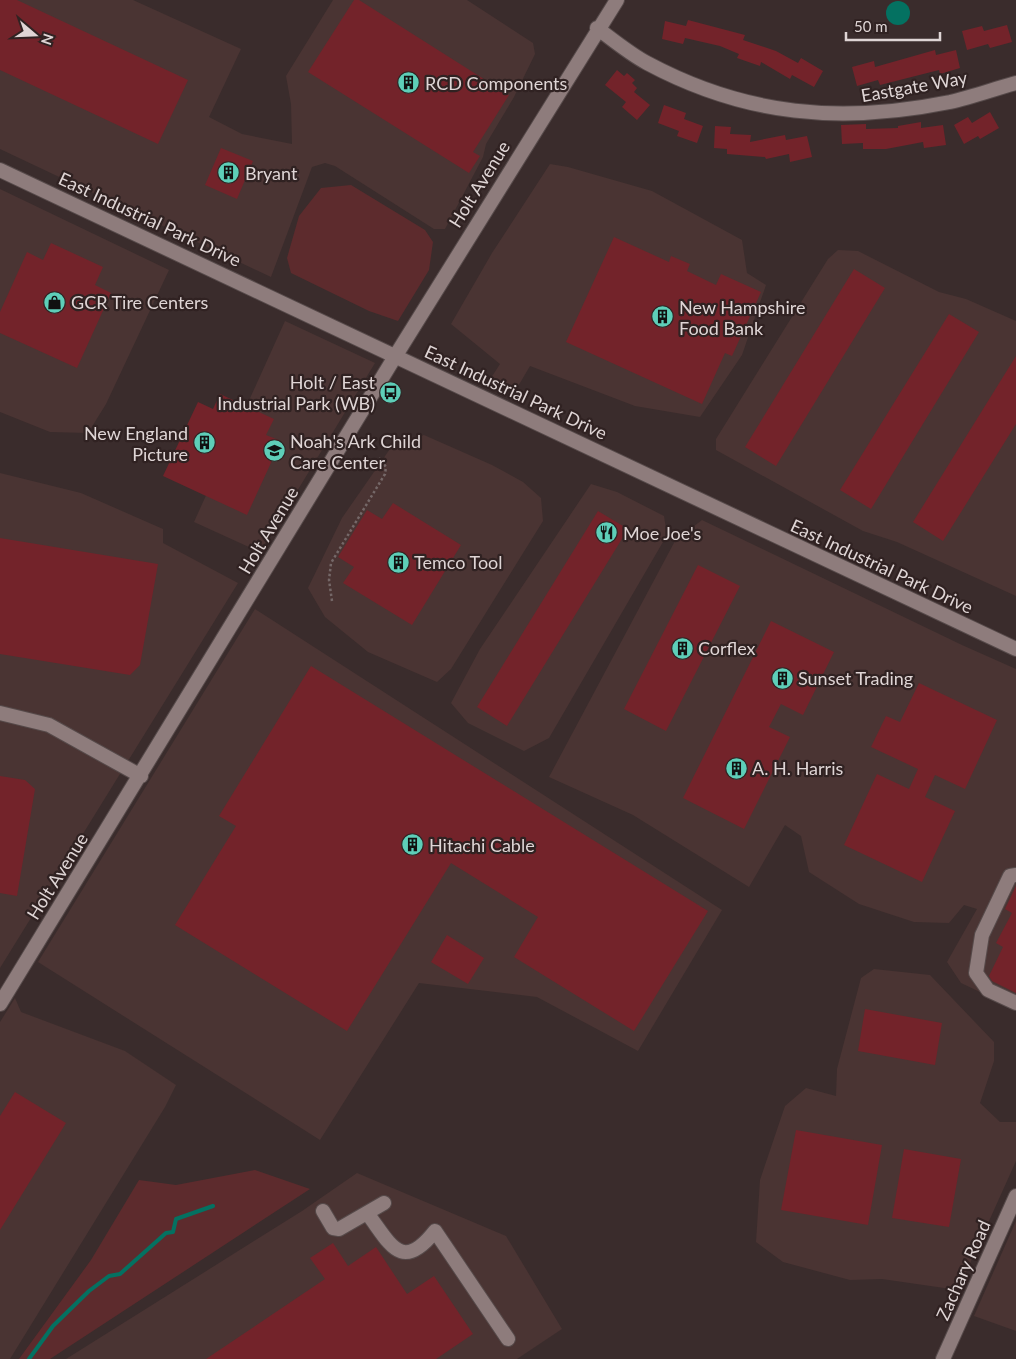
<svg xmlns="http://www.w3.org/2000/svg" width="1016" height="1359" viewBox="0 0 1016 1359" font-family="Lato,sans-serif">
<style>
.built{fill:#4a3433}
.green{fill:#5d2b2d}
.water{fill:#047161}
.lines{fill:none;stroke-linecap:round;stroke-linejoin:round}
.stream{stroke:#047161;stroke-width:4}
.building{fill:#73232a}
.minor-casing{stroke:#564a4a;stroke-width:16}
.path{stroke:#756868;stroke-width:2.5;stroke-dasharray:2.5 2.5;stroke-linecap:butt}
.minor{stroke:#8e7c7c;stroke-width:14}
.labels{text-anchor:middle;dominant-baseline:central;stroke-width:4.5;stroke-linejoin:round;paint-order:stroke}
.poi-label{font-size:18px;fill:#dfd5d5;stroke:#302222;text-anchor:start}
.street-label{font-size:18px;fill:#dfd5d5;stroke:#302222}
</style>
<rect width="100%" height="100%" fill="#3a2c2c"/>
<path class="built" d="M0,0H133L241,49L209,117L242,134L292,144L291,104L286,76L333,0H467L533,43L535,54L514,97L486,144L483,157L445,229H434L335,166L325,163L312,167L271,277L0,149Z
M550,164L568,167L652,191L742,240L747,273L766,285L742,355L700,417L635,406L530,366L517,388L491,378L500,364L451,324L492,253Z
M0,189L169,270L106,404L88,433L50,432L0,412Z
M838,250L858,251L939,292L966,299L1016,321V596L897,542L863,531L716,450V439L828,259Z
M285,321L375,363L260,552L194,522Z
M424,435L492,465L523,482L541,498L543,521L451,669L437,682L368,652L325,617L308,588L342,518L392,446Z
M0,473L81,493L163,529V543L238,583L0,968Z
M591,484L617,492L664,516L667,535L549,738L524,751L468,723L451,703L480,649Z
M702,520L962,645L1016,669V1009L961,983L947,962L977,909L964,905L949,923L914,922L859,904L809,872L801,836L785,825L749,887L633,815L549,777L675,541Z
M255,609L722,910L638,1051L537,997L419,983L320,1140L38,962Z
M874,969L930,975L994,1042V1061L980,1103L1000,1122H1016V1161L958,1290L882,1279L850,1280L783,1262L756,1242L760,1180L785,1106L806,1088L836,1096L837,1069L861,978Z
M15,998L21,1012L125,1051L176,1085L165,1107L10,1359H0V1022Z
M357,1173L506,1236L562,1329L517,1359H66L302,1211Z
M1016,1221V1331L974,1316Z"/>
<path class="green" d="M351,185L425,230L433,242L429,270L398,321L369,311L291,273L287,258L299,216L321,188Z
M255,1170L310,1189L50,1359H19L91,1260L139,1180L176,1185Z"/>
<path class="water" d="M886 13a12 12 0 1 1 24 0a12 12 0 1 1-24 0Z"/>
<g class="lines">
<path class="stream" d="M29,1359L53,1326L89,1291L109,1276L120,1274L166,1233L173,1232L176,1219L213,1206"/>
</g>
<path class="building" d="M0,0H17L188,80L158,144L0,70Z
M354,0H359L509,95L473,152L480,156L469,173L308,72Z
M688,20L745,35L743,40L776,51L798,63L801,58L823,71L814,87L792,75L790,79L761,62L760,66L737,58L739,54L720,46L685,38L683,44L662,39L665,21L686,26Z
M1007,25L1012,42L990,48L988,44L967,50L962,31L982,26L984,31Z
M935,50L936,55L956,50L960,68L940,74L939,70L880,85L878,80L857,86L852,67L874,61L875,67Z
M617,70L624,76L627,73L635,80L632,83L637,88L634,92L650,105L637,120L622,107L626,102L605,85Z
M664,105L686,113L684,119L703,126L697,143L677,136L679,131L658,123Z
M990,112L999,128L980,139L978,136L964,144L954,125L968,117L972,123Z
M921,122V128L943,125L946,145L924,148L923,142L886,149H863V143L842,144L841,125L866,124V129L898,128V126Z
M715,126L731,127L730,134L751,135L750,142L785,135L786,140L807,136L812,157L790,162L789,154L766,159L765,157L727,154V149L714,148Z
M221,148L253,161L237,199L205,185Z
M614,237L669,262L671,256L690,264L687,271L716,285L721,274L761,292L732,356L725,353L702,404L566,342Z
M51,243L103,267L95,285L111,293L77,368L0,333V312L27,252L43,260Z
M854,269L885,288L776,466L745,447Z
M949,314L979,332L871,509L840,490Z
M1016,356V424L943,541L913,522Z
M220,394L274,419L266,435L281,441L247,515L163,476L198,402L213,409Z
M393,503L461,545L412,625L343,583L354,567L338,557L367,510L382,519Z
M598,511L628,529L507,726L477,707Z
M0,538L158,564L140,665L130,675L0,654Z
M698,565L740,586L666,731L624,709Z
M771,621L834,652L803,715L781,704L769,727L790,737L744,829L683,798Z
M311,666L708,911L634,1031L514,957L538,917L451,863L347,1031L175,925L236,826L219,816Z
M919,683L997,720L965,789L935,775L925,797L955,811L922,882L844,845L877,774L909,789L918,769L871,747L886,716L900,722Z
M0,776L25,780L35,789L17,896L0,893Z
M1016,886V993L992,981L989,976L1003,947L996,943L1012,913L1005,909Z
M447,935L484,958L468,984L431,962Z
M865,1009L942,1023L935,1065L858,1051Z
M15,1092L66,1123L0,1230V1116Z
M796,1130L882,1145L868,1225L781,1210Z
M904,1149L961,1159L949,1227L892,1218Z
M333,1243L348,1266L376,1247L407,1294L434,1276L473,1334L436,1359H206L325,1279L310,1258Z"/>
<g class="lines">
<defs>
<path id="minor" d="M597,28C613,40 630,54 647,63C746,116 841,124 950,102C972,97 994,89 1016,83
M0,170L1016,649
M0,713L49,725L141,776
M1016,875L1010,876L982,935L976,973L988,990L1016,1003
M0,1004L396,355L617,0
M323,1211L333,1228L339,1229L384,1203
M367,1213C390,1243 401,1274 435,1231L508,1339
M943,1359L1016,1196"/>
</defs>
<use href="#minor" class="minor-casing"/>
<path class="path" d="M332,601L329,580L331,563L385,474L386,467L379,458"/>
<use href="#minor" class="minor"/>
</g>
<defs>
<symbol id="building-disc" viewBox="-11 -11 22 22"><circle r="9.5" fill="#5eceb8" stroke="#302222"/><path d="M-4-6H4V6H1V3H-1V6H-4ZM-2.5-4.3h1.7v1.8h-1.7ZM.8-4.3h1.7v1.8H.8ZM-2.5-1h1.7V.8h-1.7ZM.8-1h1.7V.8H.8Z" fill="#111"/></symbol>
<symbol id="shop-disc" viewBox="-11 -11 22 22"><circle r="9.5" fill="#5eceb8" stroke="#302222"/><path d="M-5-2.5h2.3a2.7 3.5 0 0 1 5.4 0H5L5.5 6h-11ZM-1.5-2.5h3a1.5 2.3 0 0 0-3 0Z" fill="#111"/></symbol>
<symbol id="bus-disc" viewBox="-11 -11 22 22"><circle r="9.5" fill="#5eceb8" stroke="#302222"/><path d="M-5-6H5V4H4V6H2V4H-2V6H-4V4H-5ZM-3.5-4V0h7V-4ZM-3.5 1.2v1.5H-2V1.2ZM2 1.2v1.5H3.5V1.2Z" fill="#111"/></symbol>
<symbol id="school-disc" viewBox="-11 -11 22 22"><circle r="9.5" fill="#5eceb8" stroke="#302222"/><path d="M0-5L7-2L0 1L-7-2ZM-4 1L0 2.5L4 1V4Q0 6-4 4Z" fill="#111"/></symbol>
<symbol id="restaurant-disc" viewBox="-11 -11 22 22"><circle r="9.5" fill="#5eceb8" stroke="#302222"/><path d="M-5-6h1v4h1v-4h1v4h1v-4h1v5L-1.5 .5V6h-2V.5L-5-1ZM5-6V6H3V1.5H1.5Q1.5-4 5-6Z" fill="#111"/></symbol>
</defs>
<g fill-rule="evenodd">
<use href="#building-disc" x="396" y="70" width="25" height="25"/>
<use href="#building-disc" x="216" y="160" width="25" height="25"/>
<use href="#shop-disc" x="42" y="290" width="25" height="25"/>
<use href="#building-disc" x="650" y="304" width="25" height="25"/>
<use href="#bus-disc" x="378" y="380" width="25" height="25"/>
<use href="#building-disc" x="192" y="430" width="25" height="25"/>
<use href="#school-disc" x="262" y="438" width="25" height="25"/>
<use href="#restaurant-disc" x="594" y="520" width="25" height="25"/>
<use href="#building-disc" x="386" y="550" width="25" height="25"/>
<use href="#building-disc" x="670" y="636" width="25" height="25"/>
<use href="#building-disc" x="770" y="666" width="25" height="25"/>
<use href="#building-disc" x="724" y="756" width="25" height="25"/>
<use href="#building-disc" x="400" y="832" width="25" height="25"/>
</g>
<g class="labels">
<g class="poi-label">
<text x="425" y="83">RCD Components</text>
<text x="245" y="173">Bryant</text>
<text x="71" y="302">GCR Tire Centers</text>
<text x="679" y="307">New Hampshire<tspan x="679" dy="21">Food Bank</tspan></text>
<text x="375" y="382" text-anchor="end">Holt / East<tspan x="375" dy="21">Industrial Park (WB)</tspan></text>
<text x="188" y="433" text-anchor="end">New England<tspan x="188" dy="21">Picture</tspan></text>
<text x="290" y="441">Noah's Ark Child<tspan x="290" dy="21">Care Center</tspan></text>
<text x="623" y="533">Moe Joe's</text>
<text x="414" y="562">Temco Tool</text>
<text x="698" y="648">Corflex</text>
<text x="798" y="678">Sunset Trading</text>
<text x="752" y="768">A. H. Harris</text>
<text x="429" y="845">Hitachi Cable</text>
</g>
<g class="street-label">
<text transform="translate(914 86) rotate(-10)">Eastgate Way</text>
<text transform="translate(479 184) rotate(-58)">Holt Avenue</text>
<text transform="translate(150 219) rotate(25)">East Industrial Park Drive</text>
<text transform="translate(516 392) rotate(25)">East Industrial Park Drive</text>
<text transform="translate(268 530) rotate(-59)">Holt Avenue</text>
<text transform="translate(882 566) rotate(25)">East Industrial Park Drive</text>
<text transform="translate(57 876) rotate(-58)">Holt Avenue</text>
<text transform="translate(963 1270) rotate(-66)">Zachary Road</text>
</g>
</g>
<g transform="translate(35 35) rotate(109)" stroke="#302222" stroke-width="4" paint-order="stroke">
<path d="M0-4L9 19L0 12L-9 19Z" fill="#dfd5d5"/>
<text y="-8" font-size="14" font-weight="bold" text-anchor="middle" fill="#dfd5d5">N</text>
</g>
<path d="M846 32v8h94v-8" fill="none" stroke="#dfd5d5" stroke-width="2.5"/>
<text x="854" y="32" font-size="15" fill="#dfd5d5" stroke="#302222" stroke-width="4" paint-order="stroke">50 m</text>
</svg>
